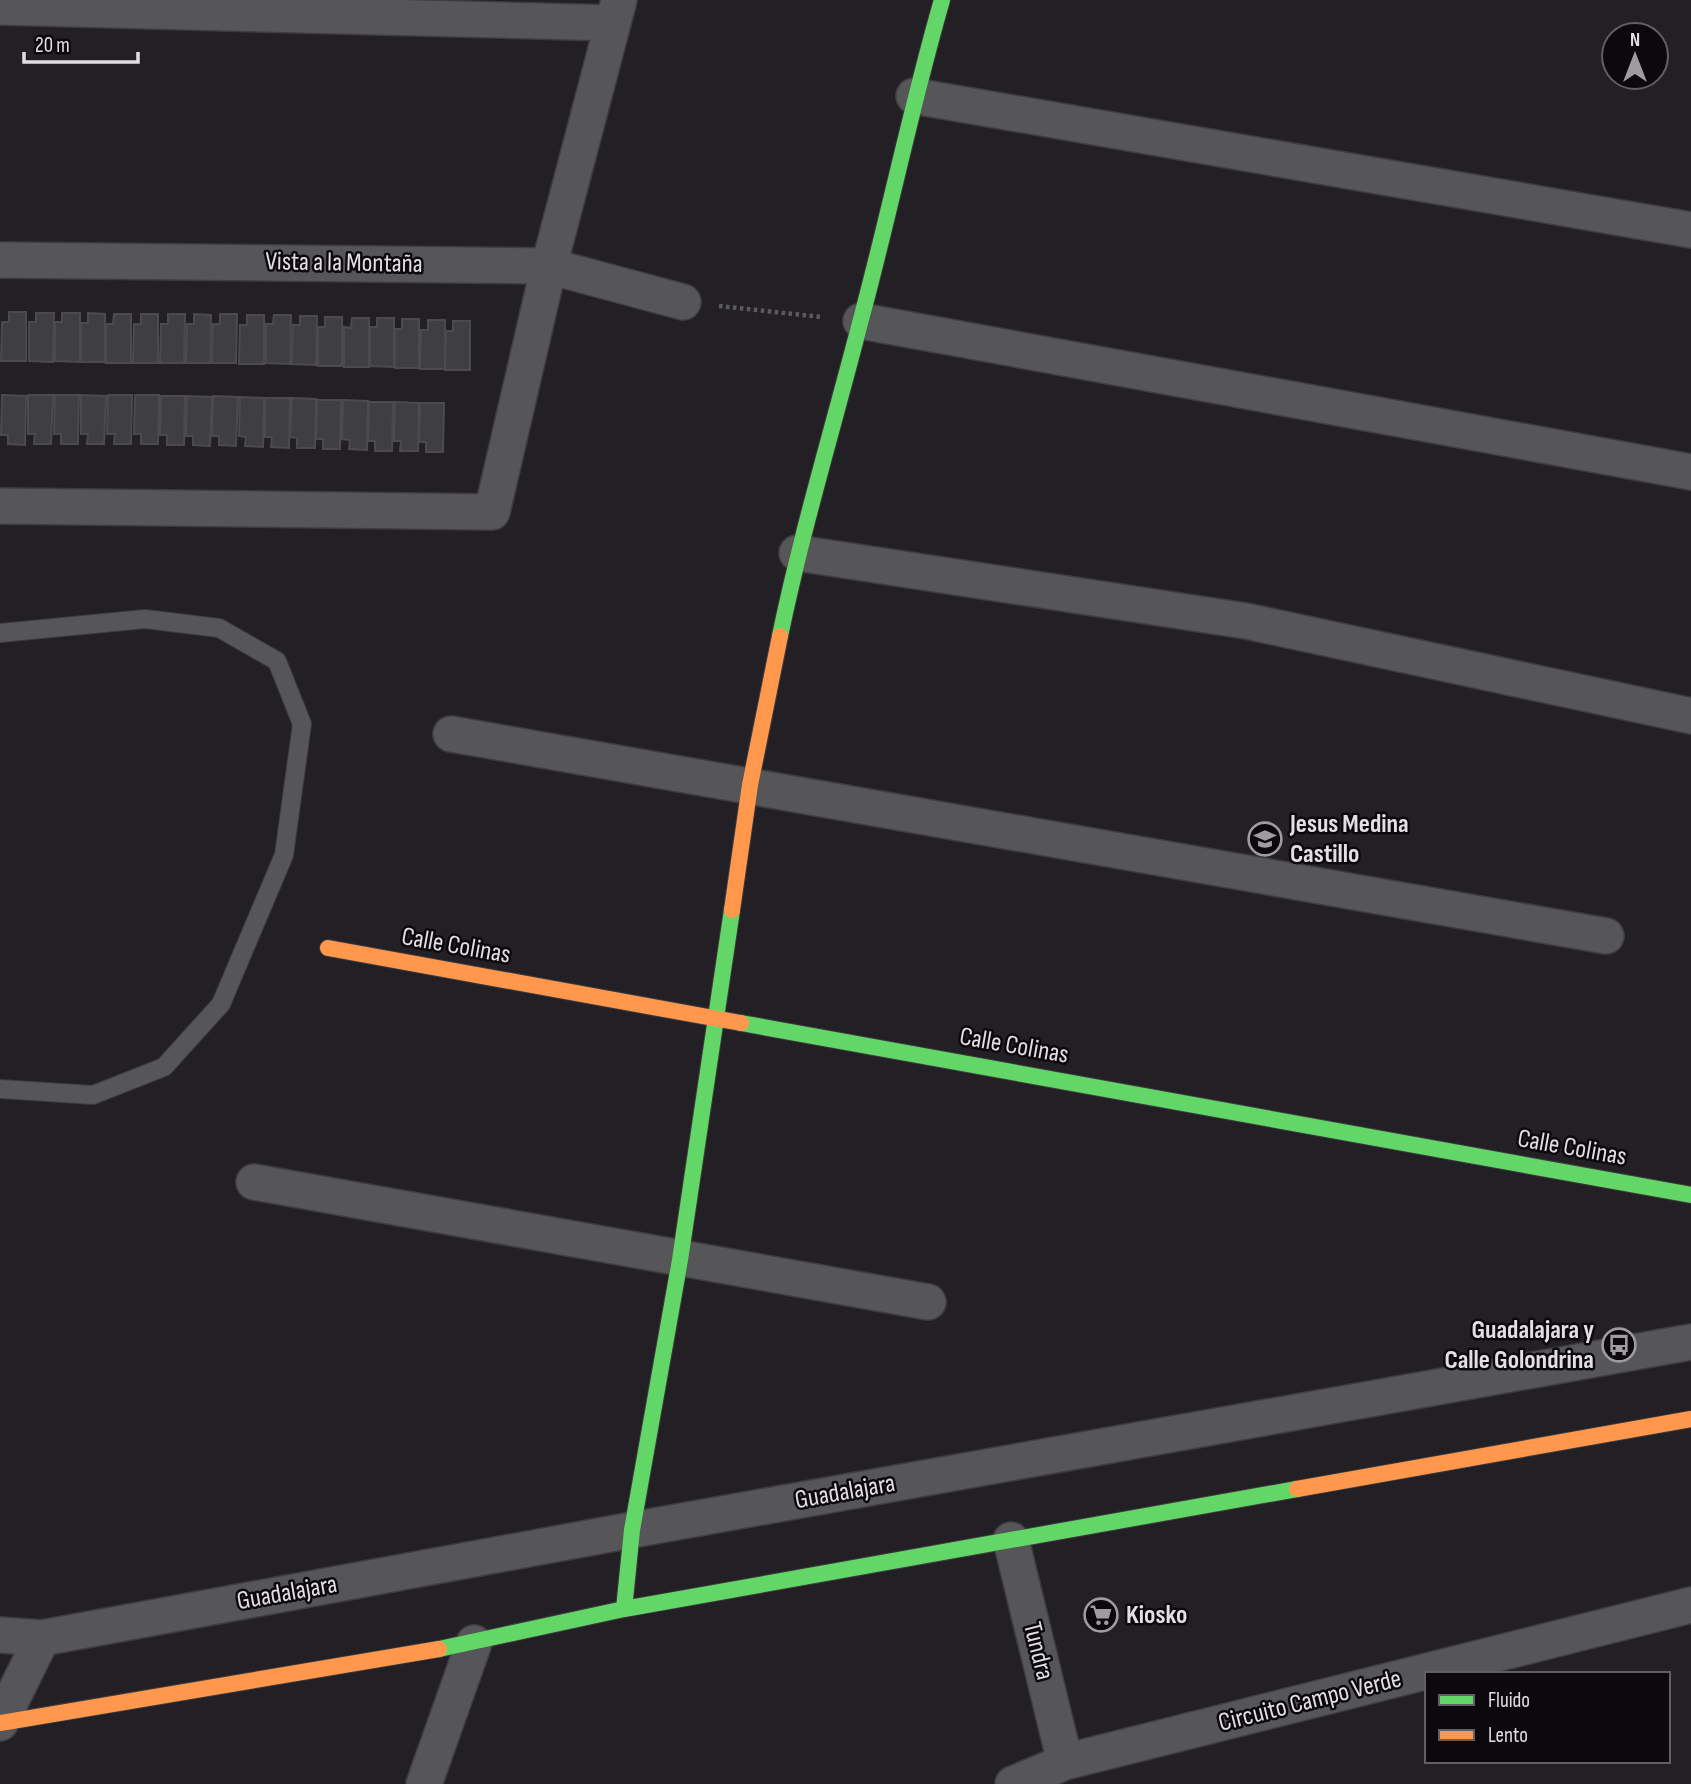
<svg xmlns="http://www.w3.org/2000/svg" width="1691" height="1784" viewBox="0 0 1691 1784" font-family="'Sofia Sans Condensed',sans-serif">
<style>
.building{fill:#3f3e41;stroke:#4d4a4e;stroke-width:2}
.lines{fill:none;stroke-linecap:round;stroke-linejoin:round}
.lane-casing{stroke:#3e3c3f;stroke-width:20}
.street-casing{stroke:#3e3c3f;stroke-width:38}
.fast-casing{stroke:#3e3c3f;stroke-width:18}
.slow-casing{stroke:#3e3c3f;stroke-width:18}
.path{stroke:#5c5b5c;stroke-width:4.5;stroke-dasharray:3.5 3.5;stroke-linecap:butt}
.lane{stroke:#565557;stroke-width:18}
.street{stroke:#565557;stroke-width:35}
.fast{stroke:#63d668;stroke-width:16}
.slow{stroke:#ff974d;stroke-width:16}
.labels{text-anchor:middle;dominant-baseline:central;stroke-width:5;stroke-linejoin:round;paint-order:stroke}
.street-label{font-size:26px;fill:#e2dfe4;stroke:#0b090d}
.poi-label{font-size:26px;font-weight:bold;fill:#e2dfe4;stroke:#0b090d;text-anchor:start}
</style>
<rect width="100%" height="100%" fill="#232025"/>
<path class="building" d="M9,312H26V361H1L2,322H9Z
M36,313H54L53,362L29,361V322H36Z
M62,313H80V362L55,361V322H62Z
M88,313L105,314V362H81V323H88Z
M114,314H131V363H106V324H113Z
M141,314H158V363H133L134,324H141Z
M168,314H185L184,363H160L161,324H168Z
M194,314L211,315L210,363H186L187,324H194Z
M220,314H237L236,363H212L213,324H220Z
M247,315H264V364H239L240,325H247Z
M274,315H291L290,364L266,363V324H273Z
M300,316H317L316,365L292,364L293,325H300Z
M325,317H342V366H318V327H325Z
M352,318H369V367H344V327L351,328Z
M377,318H394V367L370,366V327H377Z
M402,319H419V368H395V329H402Z
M428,320H445V369H420L421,330H428Z
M453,321H470V370H445L446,331H453Z
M2,395L26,396L25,445L8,444V435H1Z
M28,395H53L51,444H34L35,434H28Z
M55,395H79L78,444H61V434H54Z
M81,395L106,396L104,444H87L88,434H81Z
M108,395H132L131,444H114L115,434H107Z
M135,395H159L158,444H141V434H134Z
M161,396H185L184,445H167V435H160Z
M187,396L212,397L210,446L193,445V436H186Z
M213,396L238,397L236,446L219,445V436H212Z
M240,397L264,398L263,447L245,446L246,437L239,436Z
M265,398H290L289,448L271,447L272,437H265Z
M292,398L316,399L315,448H297V438L290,437Z
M317,400H341L340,449H323V439H316Z
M343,400L368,401L367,450L349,449L350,440L342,439Z
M369,402H393L392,451H375V441H368Z
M395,402L419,403L418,451H400L401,441H394Z
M420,403H444L443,452H426V442H419Z"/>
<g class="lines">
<defs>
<path id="lane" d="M0,633L145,619L219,628L277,661L302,724L284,855L221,1004L164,1067L93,1095L0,1089"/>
<path id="street" d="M0,7L613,23
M914,96L1691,230
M0,260L549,266L683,302
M861,321L1691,472
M0,506L492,512L549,266L619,0
M797,553L1246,621L1691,716
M451,734L1606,936
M254,1182L928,1302
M1011,1540L1065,1762
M0,1635L42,1638L632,1530L1691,1342
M0,1723L42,1638
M424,1784L474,1643
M1013,1784L1065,1762L1691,1605"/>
<path id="fast" d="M780,636C802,530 833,428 860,323C889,216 911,107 942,0
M741,1023L1691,1195
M624,1609L632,1530L680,1260L732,910
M439,1649L624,1609L1297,1489"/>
<path id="slow" d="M732,910L750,785L780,636
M328,948L741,1023
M1297,1489L1691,1419
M0,1723L439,1649"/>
</defs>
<use href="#lane" class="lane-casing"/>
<use href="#street" class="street-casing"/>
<use href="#fast" class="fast-casing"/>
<use href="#slow" class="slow-casing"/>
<path class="path" d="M719,306L822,317"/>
<use href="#lane" class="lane"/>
<use href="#street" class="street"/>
<use href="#fast" class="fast"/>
<use href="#slow" class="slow"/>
</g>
<defs>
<symbol id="school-ring" viewBox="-11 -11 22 22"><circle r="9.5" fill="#0b090d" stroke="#9f9ca1" stroke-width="1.5"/><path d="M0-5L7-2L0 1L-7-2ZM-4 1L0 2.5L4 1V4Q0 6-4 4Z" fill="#9f9ca1"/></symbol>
<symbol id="bus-ring" viewBox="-11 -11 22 22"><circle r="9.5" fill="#0b090d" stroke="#9f9ca1" stroke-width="1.5"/><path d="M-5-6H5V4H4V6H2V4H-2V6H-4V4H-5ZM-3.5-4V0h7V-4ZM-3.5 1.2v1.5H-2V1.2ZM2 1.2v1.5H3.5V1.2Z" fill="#9f9ca1"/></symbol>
<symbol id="supermarket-ring" viewBox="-11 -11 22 22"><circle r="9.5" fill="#0b090d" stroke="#9f9ca1" stroke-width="1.5"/><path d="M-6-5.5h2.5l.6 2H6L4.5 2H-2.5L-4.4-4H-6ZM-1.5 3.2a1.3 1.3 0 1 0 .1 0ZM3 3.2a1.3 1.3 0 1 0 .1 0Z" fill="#9f9ca1"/></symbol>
</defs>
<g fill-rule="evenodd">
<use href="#school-ring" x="1246" y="820" width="38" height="38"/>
<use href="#bus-ring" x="1600" y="1326" width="38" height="38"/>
<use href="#supermarket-ring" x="1082" y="1596" width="38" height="38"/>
</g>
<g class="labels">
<g class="street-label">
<text transform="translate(344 263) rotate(1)">Vista a la Montaña</text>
<text transform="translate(456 946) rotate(10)">Calle Colinas</text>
<text transform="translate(1014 1046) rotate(10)">Calle Colinas</text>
<text transform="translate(1572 1148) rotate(10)">Calle Colinas</text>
<text transform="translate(845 1492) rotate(-10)">Guadalajara</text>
<text transform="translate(287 1593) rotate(-10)">Guadalajara</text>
<text transform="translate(1038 1651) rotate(76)">Tundra</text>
<text transform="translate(1310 1701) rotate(-14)">Circuito Campo Verde</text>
</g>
<g class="poi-label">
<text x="1290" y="824">Jesus Medina<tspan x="1290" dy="30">Castillo</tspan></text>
<text x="1594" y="1330" text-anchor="end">Guadalajara y<tspan x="1594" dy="30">Calle Golondrina</tspan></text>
<text x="1126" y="1615">Kiosko</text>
</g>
</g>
<rect x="1425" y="1672" width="245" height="91" fill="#0b090d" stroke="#615f63" stroke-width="2"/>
<rect x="1439" y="1695" width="35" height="10" fill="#63d668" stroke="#615f63" stroke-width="2"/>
<text x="1488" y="1707" font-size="21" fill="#e2dfe4">Fluido</text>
<rect x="1439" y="1730" width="35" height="10" fill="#ff974d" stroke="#615f63" stroke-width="2"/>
<text x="1488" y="1742" font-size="21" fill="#e2dfe4">Lento</text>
<g transform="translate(1635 56)"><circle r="33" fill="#0b090d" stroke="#615f63" stroke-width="2"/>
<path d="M0-5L12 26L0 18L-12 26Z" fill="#9f9ca1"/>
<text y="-10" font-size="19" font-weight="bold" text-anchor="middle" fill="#e2dfe4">N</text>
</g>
<path d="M24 52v10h114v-10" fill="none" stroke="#e2dfe4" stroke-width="3.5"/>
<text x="35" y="52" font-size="21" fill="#e2dfe4" stroke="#0b090d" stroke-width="5" paint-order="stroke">20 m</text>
</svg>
